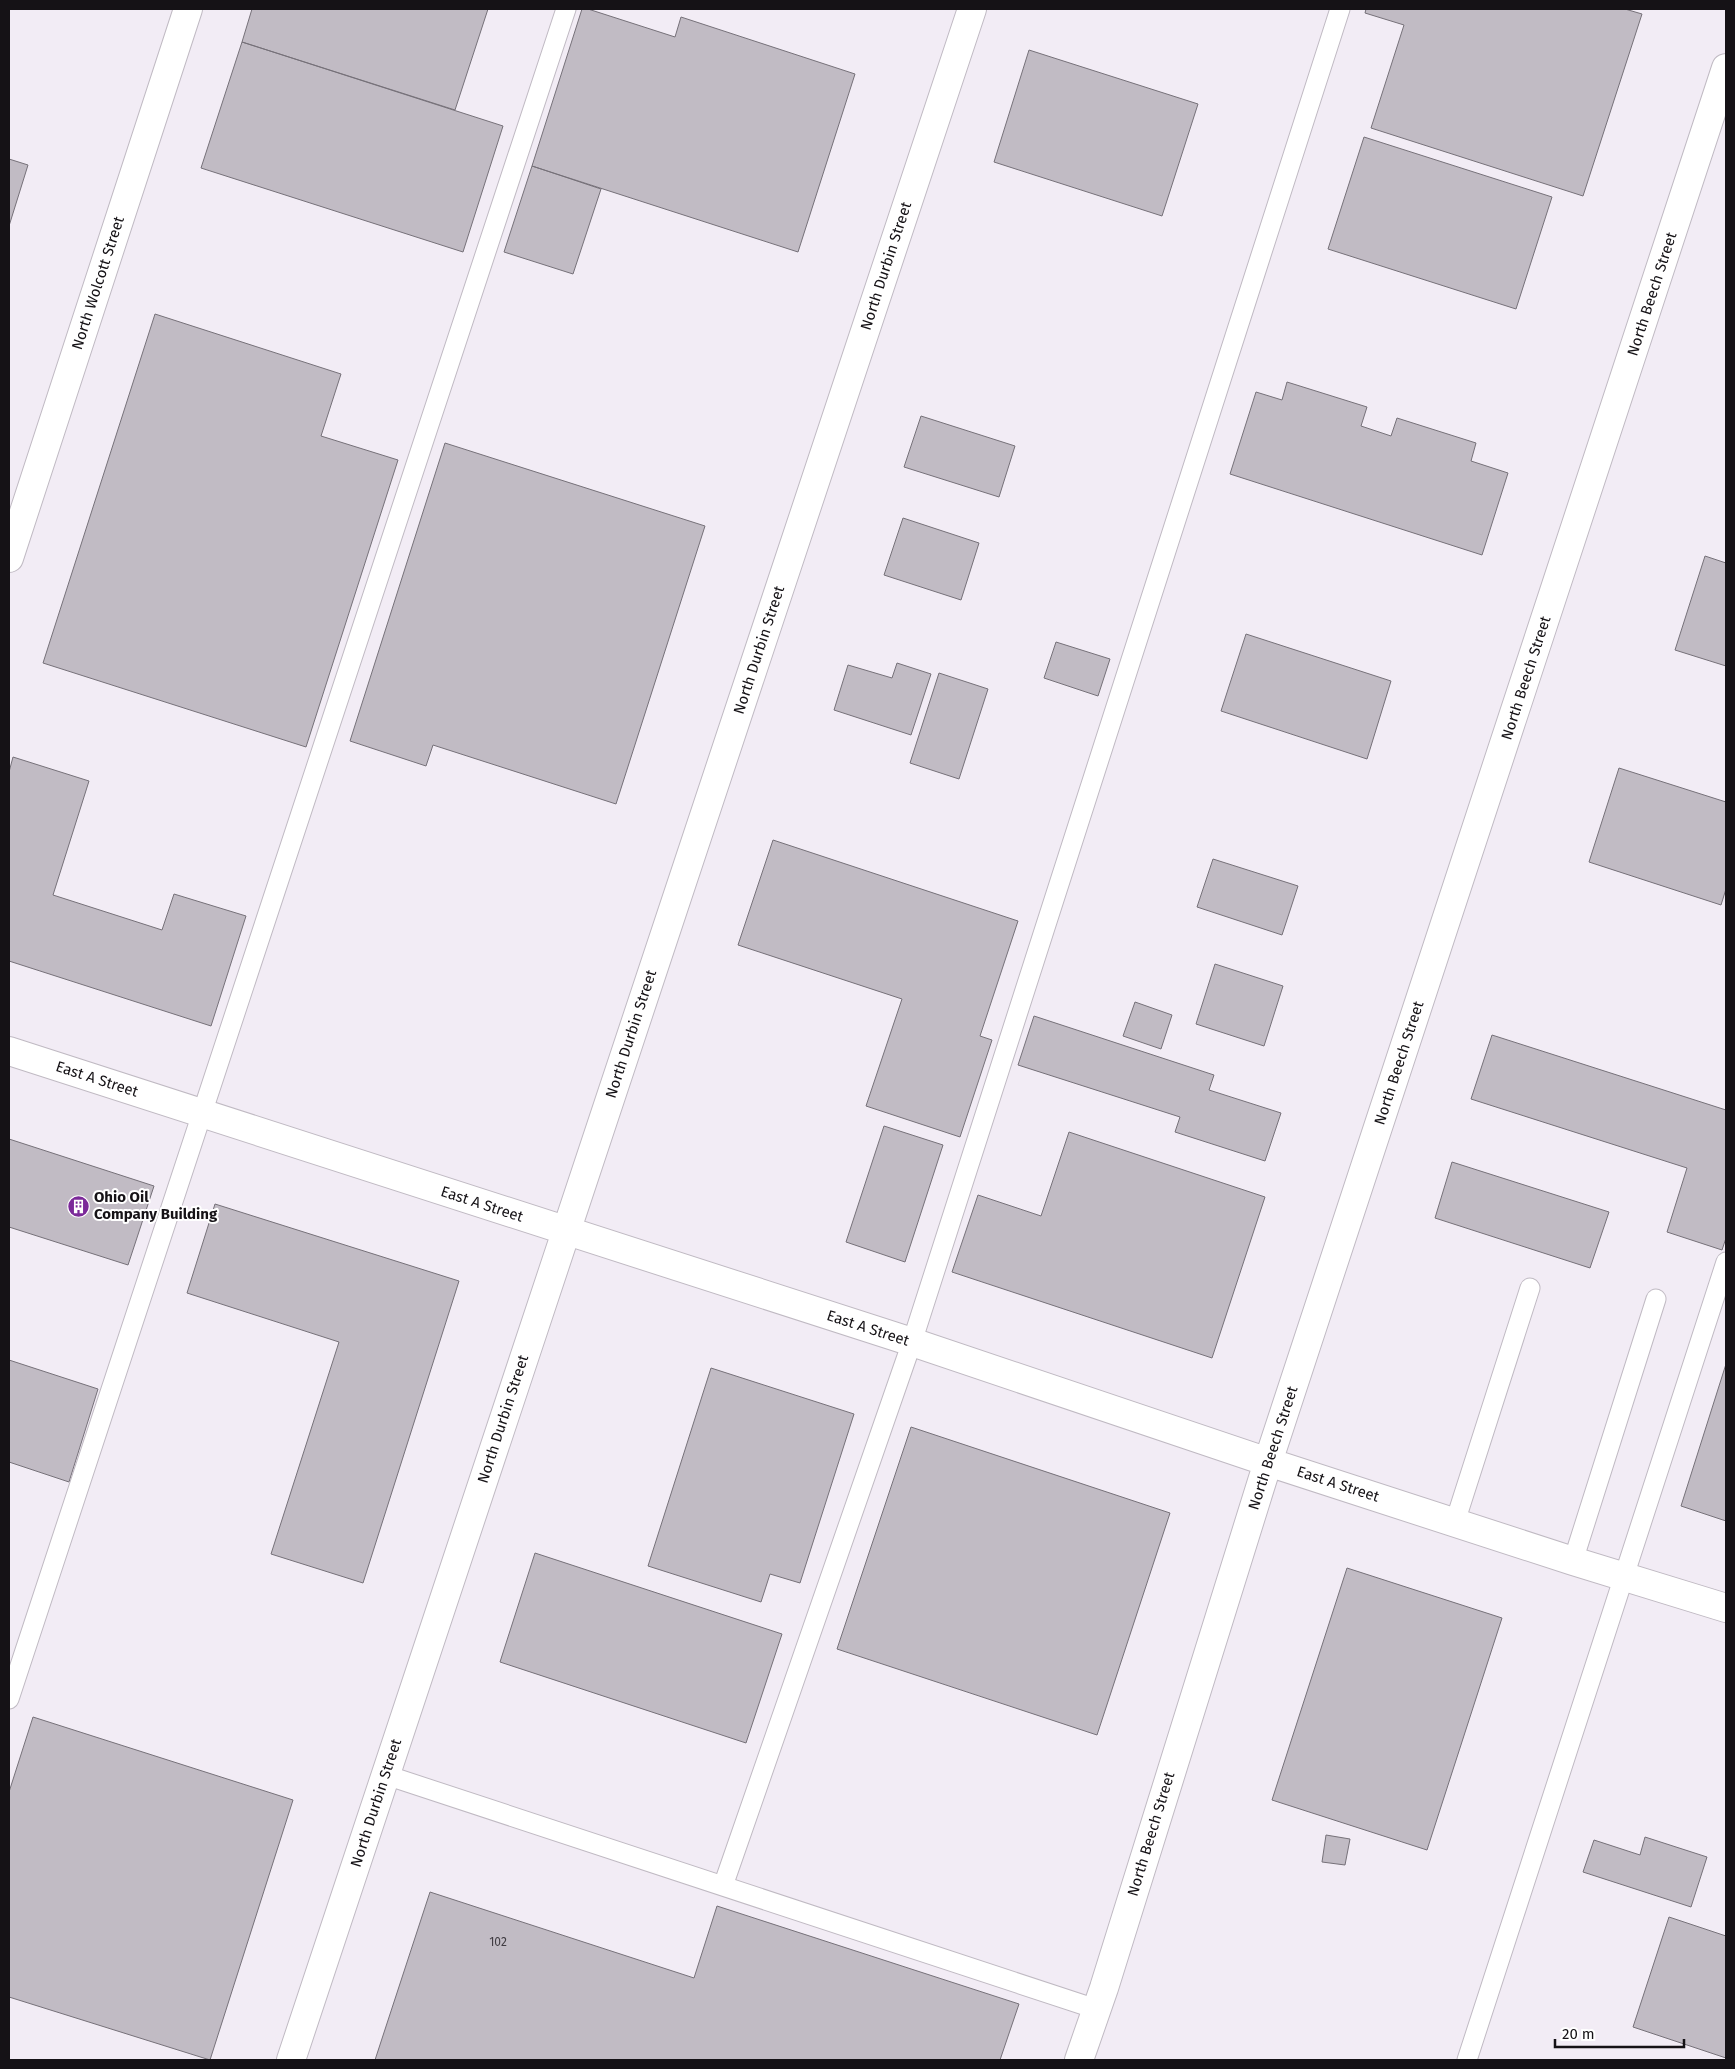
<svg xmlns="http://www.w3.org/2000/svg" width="1735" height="2069" viewBox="0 0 1735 2069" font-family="'Fira Sans',sans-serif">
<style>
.building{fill:#c1bbc4;stroke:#767179}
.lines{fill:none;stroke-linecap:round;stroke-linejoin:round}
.service-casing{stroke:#c0bac3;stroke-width:21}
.minor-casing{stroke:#c0bac3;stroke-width:30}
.service{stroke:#fff;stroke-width:19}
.minor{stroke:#fff;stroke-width:28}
.labels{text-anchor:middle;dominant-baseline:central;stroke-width:4;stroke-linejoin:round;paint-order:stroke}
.number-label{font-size:12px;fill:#403c42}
.street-label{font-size:15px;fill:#151216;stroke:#fff}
.poi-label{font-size:15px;font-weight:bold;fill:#151216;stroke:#fff;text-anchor:start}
</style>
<rect width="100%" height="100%" fill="#f2ecf5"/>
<path class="building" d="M252,9H488L455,110L242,42Z
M582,9H588L675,37L681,17L855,74L798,252L532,166Z
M1366,9H1625L1642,14L1583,196L1371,128L1404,25L1365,13Z
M242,42L503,126L463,252L201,168Z
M1029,50L1198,104L1162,216L994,162Z
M1364,137L1552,197L1516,309L1328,249Z
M9,159L28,165L9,226Z
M532,166L601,189L573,274L504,252Z
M155,314L341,374L321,436L398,460L306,747L43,663Z
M1287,382L1367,407L1361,426L1391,436L1397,418L1476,443L1471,461L1508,473L1482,555L1230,474L1256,392L1282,400Z
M921,416L1015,446L999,497L904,467Z
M445,443L705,526L616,804L433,745L426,766L350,741Z
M903,518L979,543L961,600L884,575Z
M1705,556L1726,563V666L1675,650Z
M1246,634L1391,681L1367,759L1221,711Z
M1056,642L1110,659L1098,696L1044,678Z
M897,663L931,674L911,735L834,710L848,665L892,678Z
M939,673L988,689L959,779L910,763Z
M13,757L89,781L53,895L162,930L174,894L246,916L211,1026L9,961V772Z
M1619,768L1726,802V889L1721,905L1589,862Z
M773,840L1018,921L980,1036L992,1040L960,1137L866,1106L902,999L738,945Z
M1213,859L1298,886L1282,935L1197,907Z
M1215,964L1283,986L1264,1046L1196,1024Z
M1135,1002L1172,1015L1161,1049L1123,1036Z
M1034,1016L1214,1075L1209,1090L1281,1113L1265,1161L1175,1132L1180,1117L1018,1065Z
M1492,1035L1726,1110V1238L1722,1250L1667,1232L1687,1168L1471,1099Z
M884,1126L943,1145L905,1262L846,1242Z
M1069,1132L1265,1197L1212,1358L952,1272L978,1195L1041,1216Z
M9,1139L154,1186L128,1265L9,1227Z
M1452,1162L1609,1212L1590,1268L1435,1218Z
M215,1204L459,1281L363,1583L271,1554L339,1342L187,1293Z
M9,1360L98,1389L69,1482L9,1462Z
M1726,1364V1521L1681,1506Z
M711,1368L854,1414L800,1583L770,1574L761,1602L648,1566Z
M911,1427L1170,1513L1097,1735L837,1649Z
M535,1553L782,1634L746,1743L500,1662Z
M1347,1568L1502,1618L1427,1850L1272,1800Z
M33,1717L293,1800L210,2060L9,1997V1792Z
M1326,1835L1350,1839L1345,1865L1322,1862Z
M1645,1837L1707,1857L1691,1907L1583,1872L1594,1840L1640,1855Z
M430,1892L694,1978L717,1906L1019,2004L1000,2060H375Z
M1669,1917L1726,1936V2058L1633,2027Z"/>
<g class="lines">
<defs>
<path id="service" d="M1455,1522L1530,1288
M1573,1561L1656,1299
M9,1699L566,9
M386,1775L1096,2009
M723,1886L912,1342L1340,9
M1467,2060L1726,1262"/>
<path id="minor" d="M9,558L188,9
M9,1051L912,1342L1268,1462L1573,1561L1726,1608
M291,2060L972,9
M1079,2060L1104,1988L1268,1462L1726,68"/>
</defs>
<use href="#service" class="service-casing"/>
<use href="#minor" class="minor-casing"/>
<use href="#service" class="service"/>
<use href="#minor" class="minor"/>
</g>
<defs>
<symbol id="building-disc" viewBox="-11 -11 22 22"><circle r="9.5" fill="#7b2999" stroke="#fff"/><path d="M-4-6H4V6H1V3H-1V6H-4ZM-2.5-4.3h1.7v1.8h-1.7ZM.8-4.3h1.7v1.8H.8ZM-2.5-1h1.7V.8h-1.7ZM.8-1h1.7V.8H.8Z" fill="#fff"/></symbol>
</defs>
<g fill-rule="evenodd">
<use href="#building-disc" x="66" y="1194" width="25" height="25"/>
</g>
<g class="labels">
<g class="number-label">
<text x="498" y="1942">102</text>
</g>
<g class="street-label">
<text transform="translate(886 266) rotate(-72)">North Durbin Street</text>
<text transform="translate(98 283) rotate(-72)">North Wolcott Street</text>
<text transform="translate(1652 294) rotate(-72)">North Beech Street</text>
<text transform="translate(759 650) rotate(-72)">North Durbin Street</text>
<text transform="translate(1526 678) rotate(-72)">North Beech Street</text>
<text transform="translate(631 1034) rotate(-72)">North Durbin Street</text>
<text transform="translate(1399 1063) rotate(-72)">North Beech Street</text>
<text transform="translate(97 1079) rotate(18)">East A Street</text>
<text transform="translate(482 1204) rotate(18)">East A Street</text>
<text transform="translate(868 1328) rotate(18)">East A Street</text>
<text transform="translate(503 1419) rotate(-72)">North Durbin Street</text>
<text transform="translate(1273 1448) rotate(-72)">North Beech Street</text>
<text transform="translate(1338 1484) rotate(18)">East A Street</text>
<text transform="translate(376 1803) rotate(-72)">North Durbin Street</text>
<text transform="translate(1151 1834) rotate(-73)">North Beech Street</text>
</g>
<g class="poi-label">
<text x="94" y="1197">Ohio Oil<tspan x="94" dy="17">Company Building</tspan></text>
</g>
</g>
<rect width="1735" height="2069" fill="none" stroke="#151216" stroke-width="20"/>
<path d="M1555 2039v8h129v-8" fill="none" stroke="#151216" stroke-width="2.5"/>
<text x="1562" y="2039" font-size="15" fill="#151216" stroke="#ffffff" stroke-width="4" paint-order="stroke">20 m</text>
</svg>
